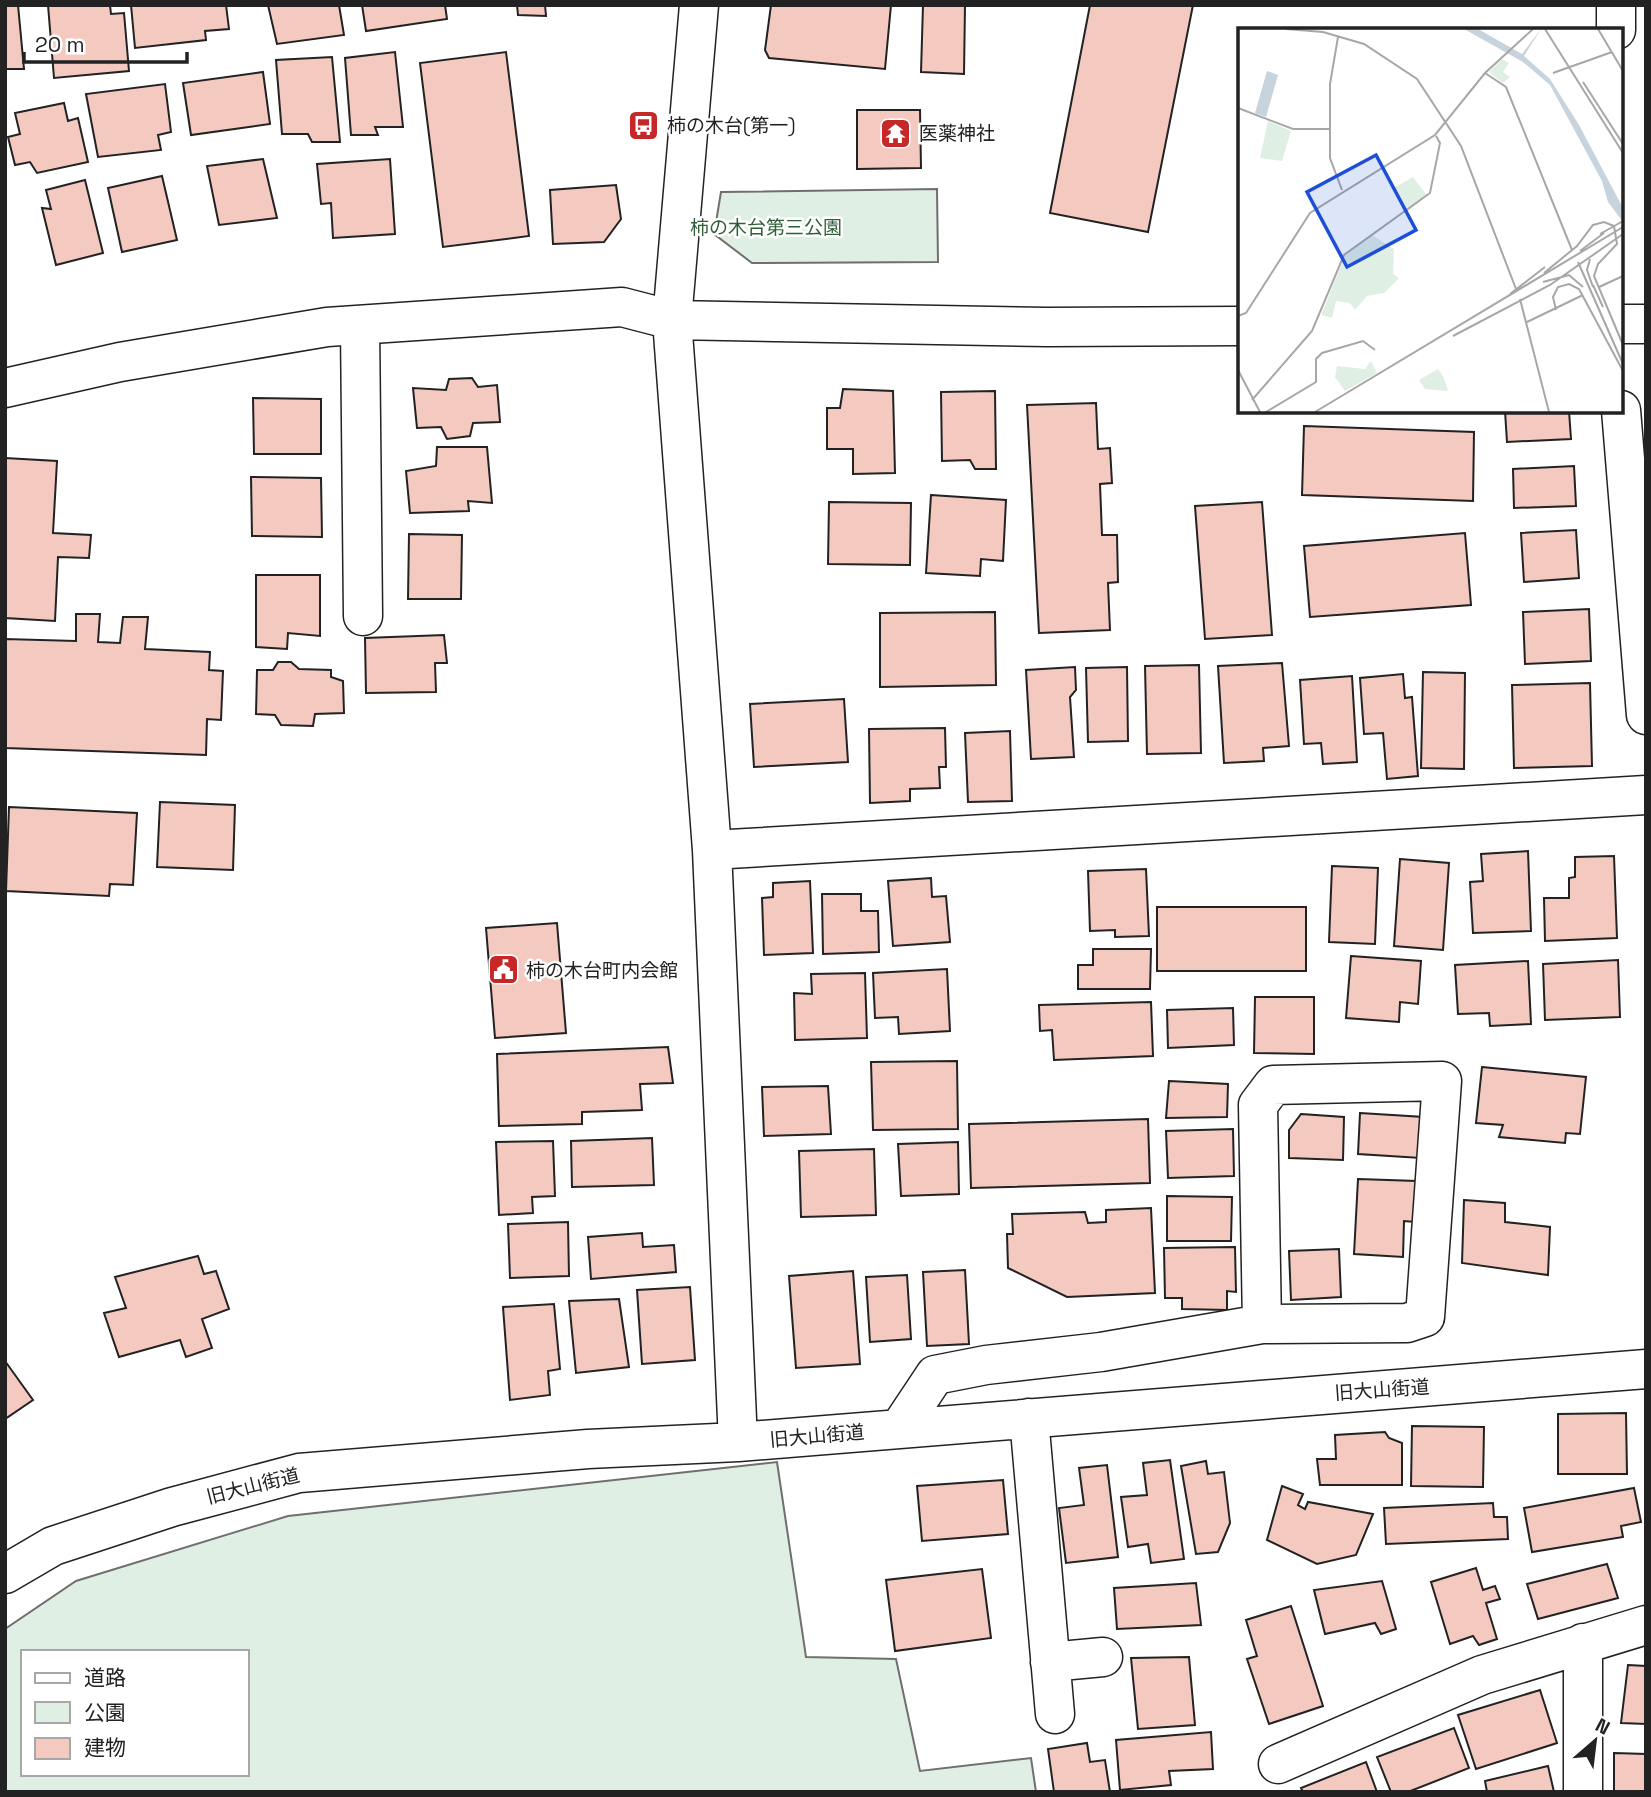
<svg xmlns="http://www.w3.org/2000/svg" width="1651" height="1797" viewBox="0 0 1651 1797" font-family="'Space Grotesk','Noto Sans JP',sans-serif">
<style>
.green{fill:#e0efe3;stroke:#6f6f6f;stroke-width:2;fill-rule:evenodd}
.building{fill:#f3c9c0;stroke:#222;stroke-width:2}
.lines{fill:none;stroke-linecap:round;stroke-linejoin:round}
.minor-casing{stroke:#222;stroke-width:41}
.minor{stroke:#fff;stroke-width:38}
.labels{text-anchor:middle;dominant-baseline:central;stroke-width:5;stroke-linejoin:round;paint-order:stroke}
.poi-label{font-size:19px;fill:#222;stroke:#fff;text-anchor:start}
.park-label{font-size:19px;fill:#2f5e38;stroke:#fff}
.street-label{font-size:19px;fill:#222;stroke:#fff}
.inset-road{fill:none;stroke:#a7a7a7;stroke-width:2}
.view{fill:#1d4ed8;fill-opacity:0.15;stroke:#1d4ed8;stroke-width:3.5}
.inset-edge{fill:none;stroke:#222;stroke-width:3.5}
</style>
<rect width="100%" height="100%" fill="#fff"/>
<path class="green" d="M937,189L938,262L752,263L714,234L721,192Z
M777,1462L806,1657L896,1659L920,1771L1031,1758L1036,1792H5V1629L76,1581L288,1516ZM23,1652H247V1774H23Z"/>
<path class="building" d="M5,5H18L24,69H5Z
M48,5H110L111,14L124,13L129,71L54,78Z
M131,5H226L229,29L205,31L206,40L135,48Z
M268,5H339L344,35L277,44Z
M362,5H445L447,19L366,31Z
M517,5H545L546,16L518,15Z
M771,5H891L885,69L769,58L765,50Z
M923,5H965L964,74L921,72Z
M1090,5H1193L1148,232L1050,213Z
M395,52L403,127H375L378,135H351L345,58Z
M506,52L529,236L443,247L420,63Z
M332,57L340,142H312L308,134H282L276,60Z
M263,72L270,124L191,135L183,83Z
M165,84L171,132L158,135L161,150L98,157L86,94Z
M64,103L68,121L78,118L88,162L37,173L30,162L15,165L8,137L20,134L15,113Z
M857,110H920L921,168L857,169Z
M263,159L277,218L219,225L207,166Z
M390,159L395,234L333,238L331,203L321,204L317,164Z
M162,176L177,240L122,252L108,188Z
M85,180L103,253L56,265L42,208L51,209L46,190Z
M616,185L621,219L604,242L553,244L550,190Z
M472,378L478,387L497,385L500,422L473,423L470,436L447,439L441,427L417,428L413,388L446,390L449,379Z
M843,389L893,391L895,473L853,474V449H827V408H840Z
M995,391L996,469H975L970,460L942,461L941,392Z
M253,398L321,399V454H254Z
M1096,403L1098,449L1110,448L1112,483L1100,484L1102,535H1117L1118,582L1108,583L1110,630L1039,633L1027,405Z
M1505,411H1569L1571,439L1507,442Z
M1304,426L1474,432L1473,501L1302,495Z
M437,447H487L492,503L468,501L469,511L410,513L406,471L436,466Z
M5,458L57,461L53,533L91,535L89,558L58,557L55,621L5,618Z
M1574,466L1576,506L1514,508L1513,469Z
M251,477L321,478L322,537L252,536Z
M931,495L1006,500L1003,561L981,559L980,576L926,573Z
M829,502L911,503L910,565L828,564Z
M1262,502L1272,635L1205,639L1195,506Z
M1576,530L1579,578L1524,582L1521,533Z
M1465,533L1471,605L1310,617L1304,546Z
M409,534L462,535L461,599H408Z
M256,575H320V636L288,633L287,649L256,647Z
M1589,609L1591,661L1525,664L1523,612Z
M995,612L996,685L880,687V613Z
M76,614H100L98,642L120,643L123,617H148L145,649L210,652L209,670L223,671L221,720L207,719L206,755L5,748V639L76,641Z
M444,635L447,663H435L436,692L366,693L365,638Z
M278,662H291L299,669L331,670V677L343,681L344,713L315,714L313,726L281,725L275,715L256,714L257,670H273Z
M1282,663L1289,746L1263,748L1264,761L1224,763L1218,666Z
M1199,665L1201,753L1147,754L1145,666Z
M1075,667L1076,690L1070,697L1074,757L1031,759L1026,670Z
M1127,667L1128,741L1088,742L1086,668Z
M1423,672L1465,673L1464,769L1421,768Z
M1403,674L1405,698L1412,697L1418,776L1387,779L1383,733L1364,734L1360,678Z
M1352,676L1357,762L1323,764L1321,743L1304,744L1300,680Z
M1590,683L1592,766L1514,768L1512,685Z
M844,699L848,762L754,767L750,704Z
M945,728L946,767H939L940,788L910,789V801L870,803L869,729Z
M1010,731L1012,801L968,802L965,733Z
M160,802L235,805L233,870L157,867Z
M9,807L137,813L133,885L110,884L109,896L6,891Z
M1528,851L1531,931L1473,933L1470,882L1483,881L1481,854Z
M1614,856L1617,938L1545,941L1544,898H1569V878L1575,877V857Z
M1400,859L1449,863L1443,950L1394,946Z
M1332,866L1378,868L1375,944L1329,942Z
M1146,869L1149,936L1115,937V930L1090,931L1088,871Z
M931,878L932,897L946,896L950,942L893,946L888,881Z
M810,881L813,953L764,955L762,898L773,897V883Z
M822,894H861V911H878L879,952L823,954Z
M1157,907H1306V971H1157Z
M557,923L566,1033L495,1038L486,928Z
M1093,949H1151L1150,989H1078V965H1093Z
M1351,956L1421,961L1418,1004L1400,1002L1399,1022L1346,1018Z
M1618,960L1620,1017L1545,1020L1543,964Z
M1528,961L1531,1024L1490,1026L1489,1013L1458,1014L1455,965Z
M947,969L950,1031L899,1034L898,1017L875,1018L873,973Z
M865,973L867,1038L795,1040L794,993L812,994L811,974Z
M1255,997H1314V1054L1254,1053Z
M1151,1002L1153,1056L1054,1060L1052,1030L1040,1031L1039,1005Z
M1233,1008L1234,1045L1168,1048L1167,1010Z
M668,1047L673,1083L640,1084L642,1110L582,1112V1124L499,1126L497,1054Z
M957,1061L958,1129L873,1130L871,1062Z
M1482,1067L1586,1077L1580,1134L1566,1133L1565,1143L1499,1137L1503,1125L1476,1123Z
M1169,1081L1228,1084L1227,1117L1166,1118Z
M828,1086L831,1134L764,1136L762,1087Z
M1360,1113L1424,1117L1421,1158L1358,1154Z
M1301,1114L1344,1117L1343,1160L1289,1158V1130Z
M1148,1119L1150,1183L971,1188L969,1124Z
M1233,1129L1234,1176L1168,1178L1166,1131Z
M652,1138L654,1185L572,1187L571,1141Z
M553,1141L555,1196L532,1197L533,1213L499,1215L496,1142Z
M958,1142L959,1194L901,1196L898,1144Z
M874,1149L876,1215L801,1217L799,1151Z
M1358,1179L1417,1181L1415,1222L1404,1221L1403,1257L1354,1254Z
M1167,1196L1232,1197L1231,1241H1167Z
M1464,1200L1505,1203V1222L1550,1227L1548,1275L1462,1263Z
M1151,1208L1155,1293L1067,1297L1008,1268L1007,1234H1013L1012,1214L1085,1212L1088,1223L1106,1222V1210Z
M568,1222L569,1276L510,1278L508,1224Z
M642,1233L643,1247L674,1245L676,1272L591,1279L588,1237Z
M1235,1247L1236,1292L1227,1291V1310L1182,1309V1298H1165L1164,1248Z
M1339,1249L1341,1297L1291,1300L1289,1251Z
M198,1256L204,1274L216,1271L229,1309L202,1319L212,1348L186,1357L180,1340L119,1357L104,1313L126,1308L115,1277Z
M965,1270L969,1344L927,1346L923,1272Z
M853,1271L860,1364L796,1368L789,1276Z
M907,1275L911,1339L870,1342L866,1277Z
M690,1287L695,1360L642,1364L637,1290Z
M619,1299L629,1367L576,1373L569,1301Z
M554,1304L560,1369L548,1371L550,1395L510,1400L503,1307Z
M5,1361L33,1400L5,1419Z
M1626,1413L1627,1474H1558V1414Z
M1412,1426L1484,1427L1483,1487L1411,1486Z
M1385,1432L1389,1438L1402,1443V1485H1320L1317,1459H1336L1335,1435Z
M1170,1460L1184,1559L1151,1563L1148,1544L1128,1547L1121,1497L1147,1495L1143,1463Z
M1206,1461L1208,1474L1224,1472L1230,1523L1218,1552L1196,1554L1181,1466Z
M1107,1465L1118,1557L1066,1563L1059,1508L1084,1505L1079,1468Z
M1003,1480L1008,1534L922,1541L917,1486Z
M1282,1486L1303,1494L1298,1505L1305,1509L1308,1502L1373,1514L1356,1555L1317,1564L1267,1540Z
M1634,1488L1641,1522L1621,1526L1623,1537L1532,1552L1524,1508Z
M1493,1503L1494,1517H1507L1508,1539L1386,1544L1384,1508Z
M1607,1564L1618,1598L1538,1619L1527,1584Z
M1476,1568L1483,1590L1495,1586L1500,1599L1486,1603L1497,1639L1479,1645L1473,1636L1450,1644L1431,1582Z
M982,1569L991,1638L895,1651L886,1580Z
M1382,1581L1396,1629L1381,1634L1375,1623L1325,1634L1314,1590Z
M1196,1583L1201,1625L1117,1629L1114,1588Z
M1291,1606L1323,1706L1269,1724L1247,1659L1257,1656L1246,1620Z
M1189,1657L1195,1725L1138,1729L1131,1658Z
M1628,1665L1646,1666V1724L1621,1723Z
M1540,1690L1557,1743L1476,1769L1458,1715Z
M1454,1728L1469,1768L1408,1792H1391L1377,1757Z
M1211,1732L1213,1769L1169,1771L1171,1785L1120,1790L1116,1740Z
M1087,1743L1090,1762L1105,1760L1110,1792H1054L1048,1749Z
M1614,1753L1646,1754V1792H1614Z
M1366,1762L1377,1792H1303L1301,1788Z
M1548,1766L1554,1792H1487L1485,1781Z"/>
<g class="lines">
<defs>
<path id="minor" d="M699,5L672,320L712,850L738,1442
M1616,5V30
M1621,324H1646
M360,325L363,616
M5,388L120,362L327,327L622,307L672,320L1047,327L1240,326
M1621,410L1646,715
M712,850L1646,795
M1029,1418L1055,1714
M899,1429L935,1375L986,1365L1101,1352L1262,1324L1407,1323L1425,1317L1442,1081L1273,1085L1258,1105L1262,1324
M5,1574L53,1546L172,1507L299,1473L588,1449L738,1442L1646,1369
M1050,1662L1103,1657
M1278,1764L1482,1675L1646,1625
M1583,1792V1643"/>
</defs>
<use href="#minor" class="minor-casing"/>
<use href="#minor" class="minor"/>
</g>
<defs>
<symbol id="bus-square" viewBox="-11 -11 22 22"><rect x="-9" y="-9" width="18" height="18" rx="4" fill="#c62828" stroke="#fff"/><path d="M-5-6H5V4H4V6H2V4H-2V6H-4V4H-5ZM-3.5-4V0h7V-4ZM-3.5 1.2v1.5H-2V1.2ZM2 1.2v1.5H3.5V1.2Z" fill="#fff"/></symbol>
<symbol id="temple-square" viewBox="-11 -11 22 22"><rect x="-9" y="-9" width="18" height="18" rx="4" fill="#c62828" stroke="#fff"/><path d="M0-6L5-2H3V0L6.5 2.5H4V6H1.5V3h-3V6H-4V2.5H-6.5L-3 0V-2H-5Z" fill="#fff"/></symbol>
<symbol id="civic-square" viewBox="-11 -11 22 22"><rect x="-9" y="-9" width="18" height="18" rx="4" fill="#c62828" stroke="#fff"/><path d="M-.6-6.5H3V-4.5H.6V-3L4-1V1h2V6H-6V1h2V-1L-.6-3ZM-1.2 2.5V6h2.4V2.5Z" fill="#fff"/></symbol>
</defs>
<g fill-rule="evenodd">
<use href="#bus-square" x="626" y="108" width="35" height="35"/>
<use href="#temple-square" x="878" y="116" width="35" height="35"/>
<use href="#civic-square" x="486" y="952" width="35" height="35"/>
</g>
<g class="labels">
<g class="poi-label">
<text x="667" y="125">柿の木台(第一)</text>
<text x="919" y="133">医薬神社</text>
<text x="526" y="970">柿の木台町内会館</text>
</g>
<g class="park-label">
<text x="766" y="227">柿の木台第三公園</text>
</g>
<g class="street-label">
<text transform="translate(1382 1390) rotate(-4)">旧大山街道</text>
<text transform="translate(817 1436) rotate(-5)">旧大山街道</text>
<text transform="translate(253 1486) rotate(-14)">旧大山街道</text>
</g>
</g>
<g transform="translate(1238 28)">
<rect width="385" height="385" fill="#fff"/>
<path d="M264,31L271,35L265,44L272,49L265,55L251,44ZM30,93L53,103L44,133L22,130ZM175,149L189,168L170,183L156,160ZM134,207L156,221L155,246L161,250L146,265L129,268L117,282L112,275L98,273L94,290L83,287L107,228ZM133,333L139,345L107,363L97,349L99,338L127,341ZM200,341L205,348L210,363L187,361L181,352Z" fill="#e0efe3"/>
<path d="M226,1H240L284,26L303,1L286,28L312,51L341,97L385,180V194L370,174L364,153L312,57L285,34ZM29,43L40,47L28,89L17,85Z" fill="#c7d3dd"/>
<path class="inset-road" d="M48,1L85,4L126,16L179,51L223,118L278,261M307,1L385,125M360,1L385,43M100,9L92,56V130L104,162M247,45L268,59L334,222M315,45L374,24M345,54L385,116M0,80L55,101H91M362,206L385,193M342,223L366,205M352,231L349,242L355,259M340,234L385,336M306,245L339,218L355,197L366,194L376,198L379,216L360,236L356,248L385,317M305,254L331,247L345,259M355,257L365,279M361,259L385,248M272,266L307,239M282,271L311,384M318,282L315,269L320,259L331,256L341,261L385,343M0,288L8,285L72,185L197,107L247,45L295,1M289,294L345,267M215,308L312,257L385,206M0,342L22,384M14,372L74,303L106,227L192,165L202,115L198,108M28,384L78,354V331L84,325L125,313L137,322M77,384L385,199"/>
<path class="view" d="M138,127L178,202L109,239L69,164Z"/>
<rect width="385" height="385" class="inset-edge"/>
</g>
<rect width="1651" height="1797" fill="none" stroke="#222222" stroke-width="14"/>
<rect x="21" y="1650" width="228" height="126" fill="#ffffff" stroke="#a7a7a7" stroke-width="2"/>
<rect x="35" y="1673" width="35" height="10" fill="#ffffff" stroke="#a7a7a7" stroke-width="2"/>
<text x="84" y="1685" font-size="21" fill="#222222">道路</text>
<rect x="35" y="1702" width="35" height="21" fill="#e0efe3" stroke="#a7a7a7" stroke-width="2"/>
<text x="84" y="1720" font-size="21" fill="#222222">公園</text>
<rect x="35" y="1738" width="35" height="21" fill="#f3c9c0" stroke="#a7a7a7" stroke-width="2"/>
<text x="84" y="1755" font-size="21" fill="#222222">建物</text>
<g transform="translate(1595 1741) rotate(28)" stroke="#ffffff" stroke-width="5" paint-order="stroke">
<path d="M0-5L12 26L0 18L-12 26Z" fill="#222222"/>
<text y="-10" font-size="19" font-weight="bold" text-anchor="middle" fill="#222222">N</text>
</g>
<path d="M24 52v10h163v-10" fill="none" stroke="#222222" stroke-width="3.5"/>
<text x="35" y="52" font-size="21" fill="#222222" stroke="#ffffff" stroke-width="5" paint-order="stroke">20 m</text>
</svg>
